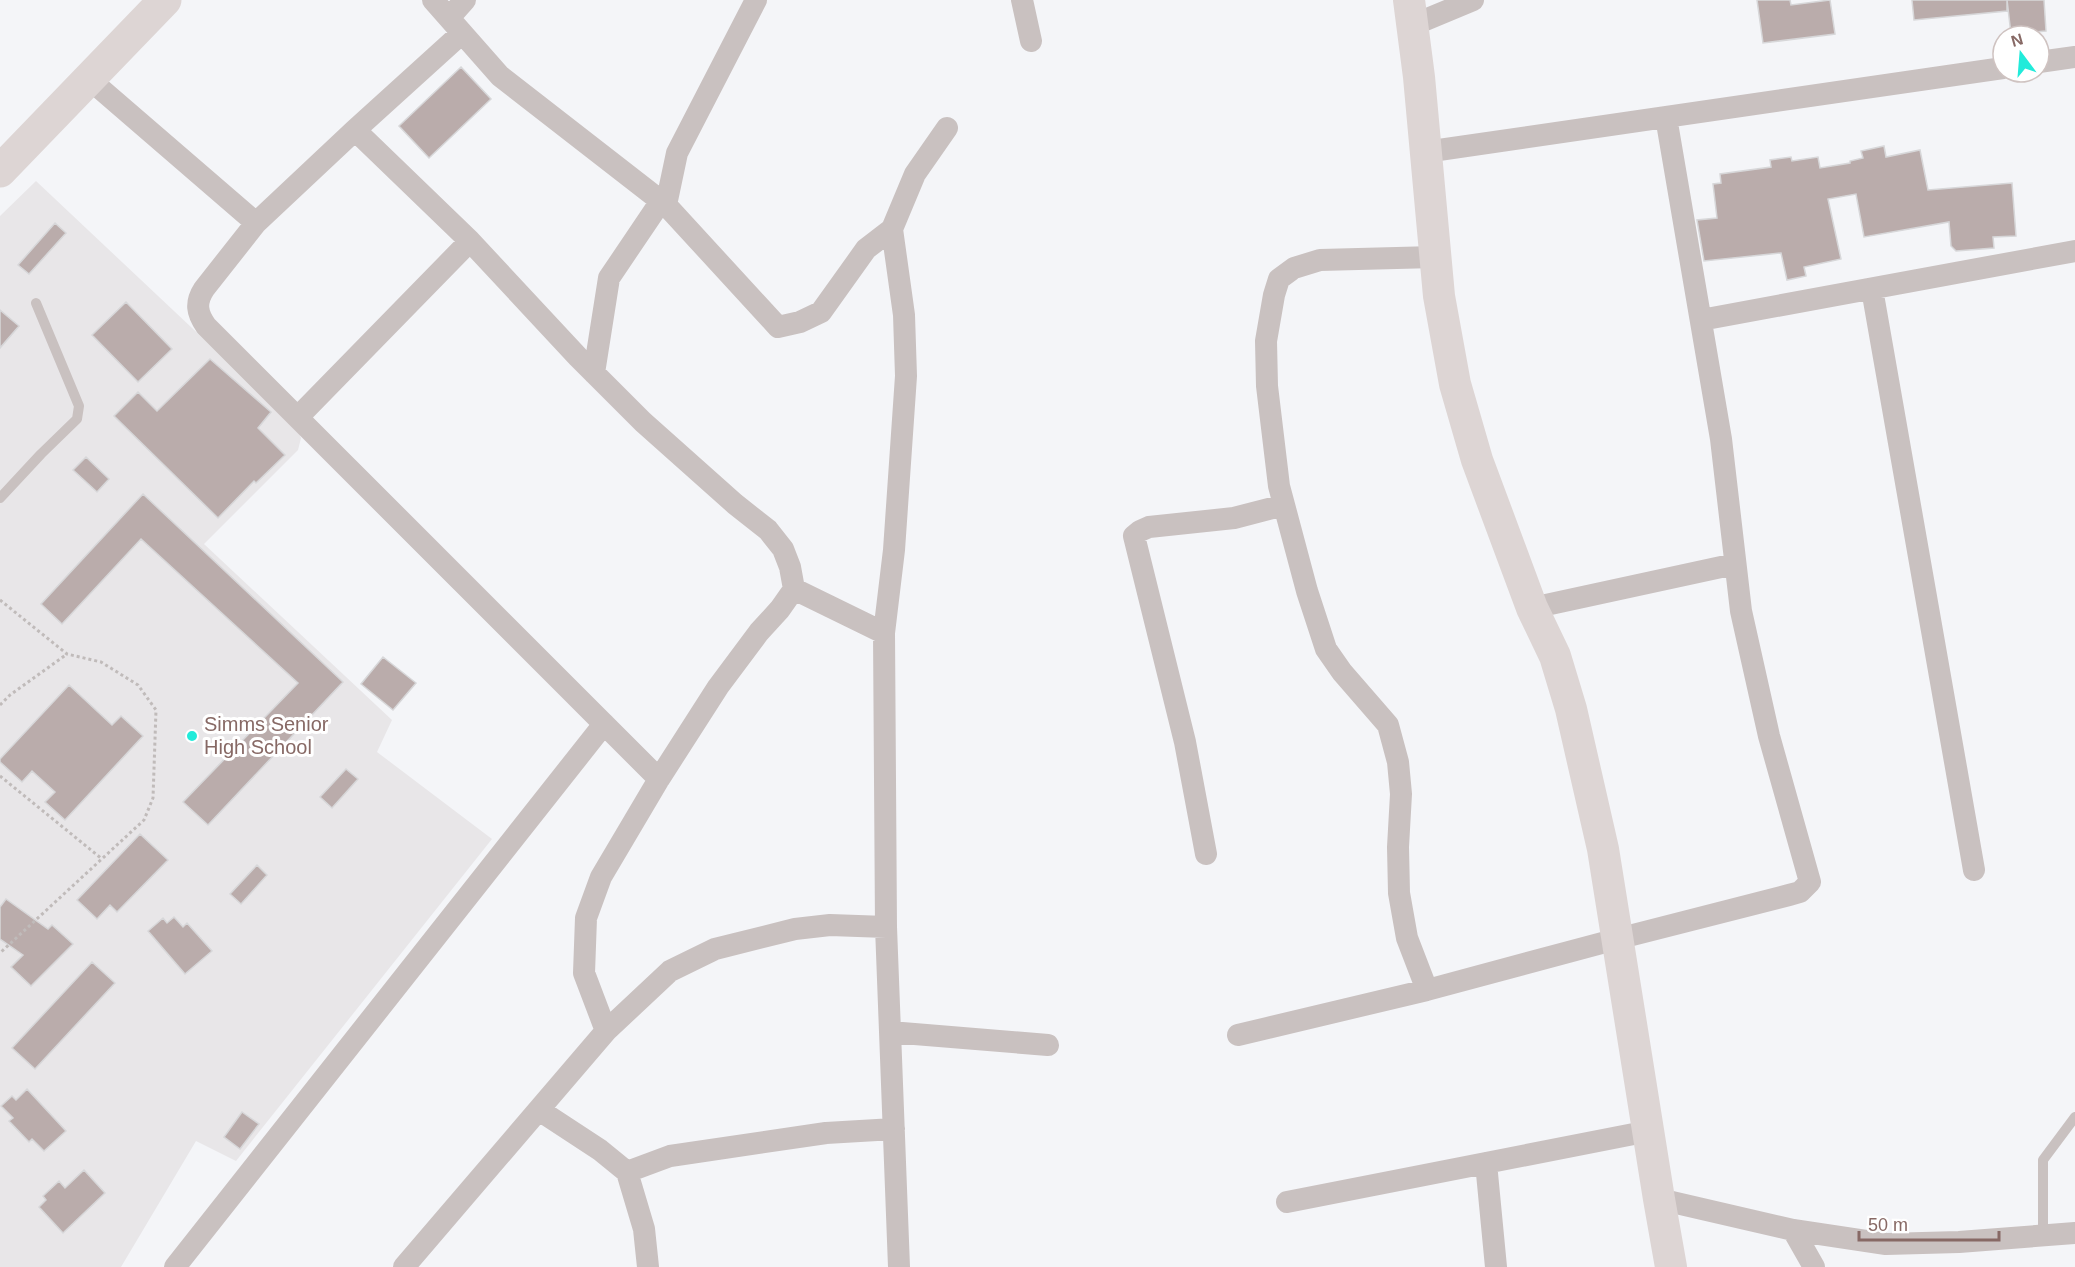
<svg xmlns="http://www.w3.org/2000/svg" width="2075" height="1267" viewBox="0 0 2075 1267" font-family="Helvetica,sans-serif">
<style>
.built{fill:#e8e6e8}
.building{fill:#baacab;stroke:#d7d7d9;stroke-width:1.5}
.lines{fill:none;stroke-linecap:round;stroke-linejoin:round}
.path{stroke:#c0bbba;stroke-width:3;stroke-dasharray:3 3;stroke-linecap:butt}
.lane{stroke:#c9c1c0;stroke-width:10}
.street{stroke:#c9c1c0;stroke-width:22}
.secondary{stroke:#ddd5d4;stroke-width:32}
.primary{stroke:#ddd5d4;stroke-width:33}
.poi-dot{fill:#21ebda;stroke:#fff;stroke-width:2}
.labels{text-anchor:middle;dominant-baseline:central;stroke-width:6;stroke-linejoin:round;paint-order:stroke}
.poi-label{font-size:20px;fill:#876965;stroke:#fff;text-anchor:start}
</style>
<rect width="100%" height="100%" fill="#f4f5f8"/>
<path class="built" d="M36,181L296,426L301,438L298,450L204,544L392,720L377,752L492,839L236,1161L196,1141L121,1267H0V216Z"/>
<path class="building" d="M1757,0H1790L1791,5L1830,0L1835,34L1763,43Z
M1912,0H2007V11L1914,20Z
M2007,0H2044L2046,31L2011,34Z
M461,67L491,99L429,158L399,126Z
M1884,146L1886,157L1920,150L1928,190L2012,183L2016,236L1993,237L1994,248L1956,251L1951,246L1949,222L1864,237L1856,194L1828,199L1841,259L1804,267L1806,276L1787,280L1781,253L1704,261L1697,220L1717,218L1713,184L1721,183L1720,174L1771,167L1770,160L1791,157L1792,161L1818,157L1820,168L1850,163V161L1863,158L1861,151Z
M55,223L66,233L29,274L18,265Z
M126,302L172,349L138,382L92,335Z
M0,310L19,326L0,348Z
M210,359L271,412L258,428L285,455L256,483L254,481L218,518L114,416L138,392L157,411Z
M86,457L109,479L97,492L73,470Z
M143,494L343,682L208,825L183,802L298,683L141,539L62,624L41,604Z
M383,657L416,683L393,710L361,684Z
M69,685L112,725L121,716L143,736L65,820L45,802L55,792L32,771L22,782L0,762V759Z
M346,769L358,779L332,808L320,797Z
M140,834L168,860L117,912L110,905L97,919L77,900Z
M257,865L267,875L241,904L230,894Z
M6,899L48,929L52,925L73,944L31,986L11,967L23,955L0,939V907Z
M174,917L183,927L187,923L212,951L185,974L148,931L163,918L167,923Z
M92,962L115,983L35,1069L12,1048Z
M27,1089L66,1131L44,1151L32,1139L29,1142L9,1121L13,1118L1,1106L12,1096L16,1100Z
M242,1112L259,1124L240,1149L224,1137Z
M84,1170L105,1193L63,1233L39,1207L46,1200L43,1196L59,1181L65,1188Z"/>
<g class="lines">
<path class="path" d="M0,600L67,654L101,662L138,685L156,710L153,798L144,820L0,953
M0,705L10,695L67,654
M0,776L102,859"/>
<path class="lane" d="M0,498L41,454L77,419L79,406L36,303
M2043,1236V1160L2075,1117"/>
<path class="street" d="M433,0L500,76L666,205L778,327L800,322L821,312L866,249L892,229L915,174L947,128
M1022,0L1031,41
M449,18L465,0
M1413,25L1473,0
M462,33L355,130L256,223L204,289C195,303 197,313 206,326L659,779
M2039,62L2075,57
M88,78L256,223
M355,130L470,241L578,357L643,422L735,504L768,530L783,549L790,567L794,589
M1425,152L2003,68
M666,205L677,153L756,0
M892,229L904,315L906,376L894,550L884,633L886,927L899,1267
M1872,289L1974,870
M1701,320L2075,251
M594,373L609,278L661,201
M298,417L470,241
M1532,608L1735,564
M1206,854L1185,742L1134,536L1140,531L1149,527L1234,518L1284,505
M1427,990L1407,938L1399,893L1398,847L1401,794L1398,762L1388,725L1342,672L1326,649L1307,591L1279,486L1267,386L1266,341L1274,295L1279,279L1294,268L1320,260L1435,257
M606,1031L584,973L586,918L601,877L659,779L718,687L759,632L780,609L794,589L884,633
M890,1032L1048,1045
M1238,1035L1427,990L1617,939L1789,895L1800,892L1810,882L1769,736L1741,611L1721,439L1666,117
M539,1110L600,1150L627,1172L644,1229L648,1267
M1486,1163L1496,1267
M627,1172L670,1156L826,1133L894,1129
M1659,1199L1793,1230L1886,1244L1959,1242L2075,1233
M1287,1202L1649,1131
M1793,1230L1814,1267
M175,1267L604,724
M404,1267L606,1031L670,971L715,949L795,929L830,925L886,927"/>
<path class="secondary" d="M1409,0L1419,77L1439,296L1455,384L1477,460L1532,608L1555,656L1571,709L1603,849L1659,1199L1671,1267"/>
<path class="primary" d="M0,171L165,0"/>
</g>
<circle class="poi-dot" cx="192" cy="736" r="6"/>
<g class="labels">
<g class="poi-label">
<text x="204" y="724">Simms Senior<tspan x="204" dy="23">High School</tspan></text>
</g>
</g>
<g transform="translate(2021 54) rotate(344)"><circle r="28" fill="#ffffff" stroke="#cfc3c1" stroke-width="1.5"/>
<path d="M0-4.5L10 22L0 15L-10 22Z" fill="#21ebda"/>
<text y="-9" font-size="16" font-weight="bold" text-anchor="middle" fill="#876965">N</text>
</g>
<path d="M1859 1231v9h140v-9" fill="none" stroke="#876965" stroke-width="3"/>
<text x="1868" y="1231" font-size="18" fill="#876965" stroke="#ffffff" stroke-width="4.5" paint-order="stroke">50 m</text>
</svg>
